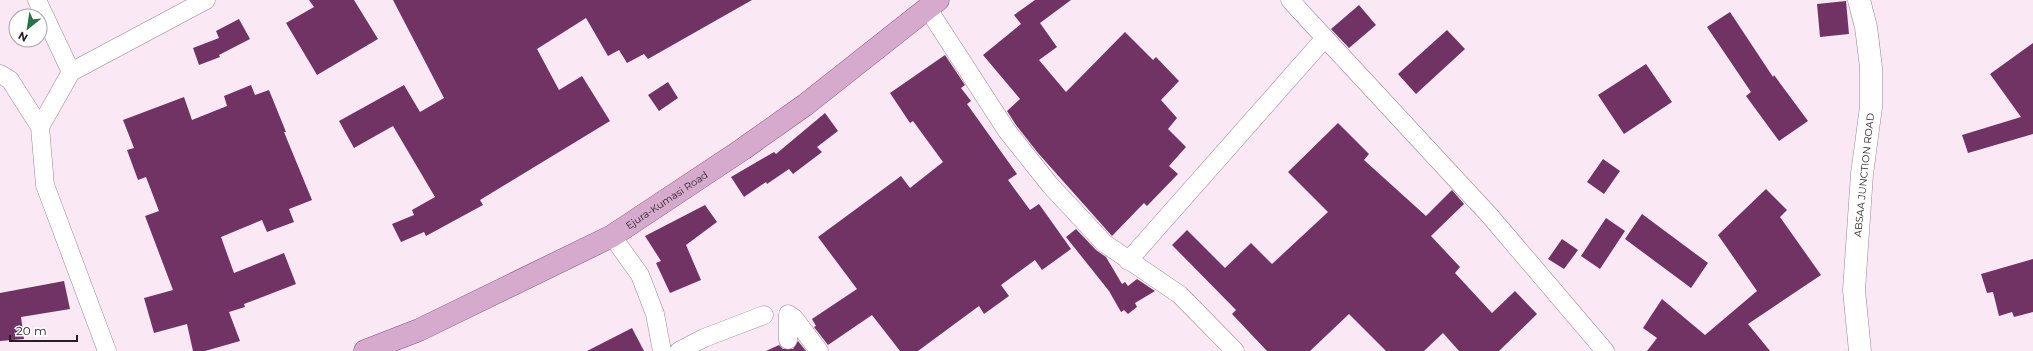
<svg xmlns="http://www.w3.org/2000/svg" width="2033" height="351" viewBox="0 0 2033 351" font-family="Montserrat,sans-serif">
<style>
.building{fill:#703364}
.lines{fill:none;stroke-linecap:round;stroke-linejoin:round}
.minor-casing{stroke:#978793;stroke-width:19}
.tertiary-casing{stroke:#978793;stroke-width:23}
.primary-casing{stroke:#86547b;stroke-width:23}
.minor{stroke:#fff;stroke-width:18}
.tertiary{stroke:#fff;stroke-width:22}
.primary{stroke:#d6aacc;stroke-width:22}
.labels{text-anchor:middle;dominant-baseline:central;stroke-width:4;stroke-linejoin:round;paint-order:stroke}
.street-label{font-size:10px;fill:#251e23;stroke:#fff}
</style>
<rect width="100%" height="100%" fill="#fae8f5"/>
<path class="building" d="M309,0H354L378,39L317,75L286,23L314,7Z
M393,0H752L648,59L644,54L627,63L619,50L608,56L586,18L537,49L559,90L582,76L610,121L480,200L483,205L426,236L424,232L401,242L392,224L414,215L412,210L435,197L393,126L354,148L339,121L404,85L420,112L444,98Z
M1035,0H1071L1040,23L1057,47L1039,60L1066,92L1125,32L1153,60L1156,57L1179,81L1161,100L1177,118L1168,129L1186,147L1169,166L1178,174L1147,206L1144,203L1112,236L1038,153L1016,125L1007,111L1020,99L983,55L1021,24L1014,15Z
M1846,1L1849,34L1820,37L1817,4Z
M1359,5L1376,25L1349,48L1331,29Z
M1730,12L1773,77L1774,75L1808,121L1779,141L1746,96L1751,92L1707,27Z
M239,19L250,39L219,55L220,57L199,65L193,48L219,38L216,31Z
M1447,30L1465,49L1416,94L1398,74Z
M2033,43V134L1968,153L1962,135L2021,117L1990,74Z
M945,55L965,85L961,88L971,101L967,104L1017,174L1008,180L1030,210L1039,204L1071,249L1042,270L1035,260L1001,285L1009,296L984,314L979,306L918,351H900L872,315L828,345L814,327L816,326L812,319L857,289L818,237L901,176L910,188L943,162L913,121L910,123L890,93Z
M1646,64L1672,102L1624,134L1598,95Z
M668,82L678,98L659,111L648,95Z
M251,85L255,95L269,90L286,132H284L312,200L289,209L294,222L267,232L262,220L221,237L234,273L284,253L296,284L244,304L245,307L229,312L240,341L205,351H193L187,324L154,333L144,298L173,290L145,216L159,211L146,177L138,180L127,150L134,148L123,120L184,97L192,120L227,106L224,96Z
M825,113L838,131L817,147L822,152L793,174L789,169L767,184L766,182L744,197L731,177L774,152L776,154Z
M1338,123L1369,154L1364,160L1426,216L1452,190L1464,204L1431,236L1460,267L1455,273L1492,313L1515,291L1537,314L1499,351H1459L1443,333L1424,351H1386L1349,314L1310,351H1267L1232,314L1236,310L1172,245L1187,230L1225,268L1251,243L1272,264L1328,212L1288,172Z
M1603,159L1620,171L1604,194L1587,182Z
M1766,189L1787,210L1780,217L1821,275L1748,324L1770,351H1647L1657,338L1643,328L1662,299L1705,335L1757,291L1718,235Z
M705,205L717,222L686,245L701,280L670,293L656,263L661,261L645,236Z
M1642,214L1708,263L1691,288L1625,239Z
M1606,218L1625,231L1600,269L1581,256Z
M1076,229L1096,250L1106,257L1122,284L1125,282L1128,286L1137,279L1155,291L1135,303L1137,307L1128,314L1124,310L1121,312L1109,291L1066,237Z
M1562,239L1578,250L1564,269L1548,259Z
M2033,259V312L2014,317L2012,312L1999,316L1993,292L1987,293L1981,274Z
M64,281L70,309L21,317L24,339L0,341V293Z
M632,328L644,351H587Z
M798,341L806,351H766L779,345L783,349H793Z"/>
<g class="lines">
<defs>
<path id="minor" d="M37,0L71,72
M928,9L1007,131L1050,185L1104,243L1180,295L1235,351
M1325,38L1490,216L1605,351
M0,74L10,80L40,127L45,185L107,351
M40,127L71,72L206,0
M612,236L640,275L655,314L662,351
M1128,261L1325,38L1290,0
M788,340V314L794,318L819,351
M679,351L704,338L764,315"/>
<path id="tertiary" d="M1859,0L1866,27L1871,67V107L1862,174L1854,290L1860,351"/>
<g id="primary">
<path id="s1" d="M365,351L419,330L612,236L743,149L805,105L938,0"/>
</g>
</defs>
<use href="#minor" class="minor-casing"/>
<use href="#tertiary" class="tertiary-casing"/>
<use href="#primary" class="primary-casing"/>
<use href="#minor" class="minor"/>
<use href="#tertiary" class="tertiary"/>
<use href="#primary" class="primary"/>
</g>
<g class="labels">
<g class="street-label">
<text transform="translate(1864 175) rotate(-84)">ABSAA JUNCTION ROAD</text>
<text stroke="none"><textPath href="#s1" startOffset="338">Ejura-Kumasi Road</textPath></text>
</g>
</g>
<g transform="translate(28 28) rotate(210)"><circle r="19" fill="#ffffff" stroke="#a8a5a7"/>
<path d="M0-3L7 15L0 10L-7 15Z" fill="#217648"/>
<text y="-6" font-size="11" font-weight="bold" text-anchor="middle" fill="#251e23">N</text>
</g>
<path d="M10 335v6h67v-6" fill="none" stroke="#251e23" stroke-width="2"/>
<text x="16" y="335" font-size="12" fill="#251e23" stroke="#ffffff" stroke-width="3" paint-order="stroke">20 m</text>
</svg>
